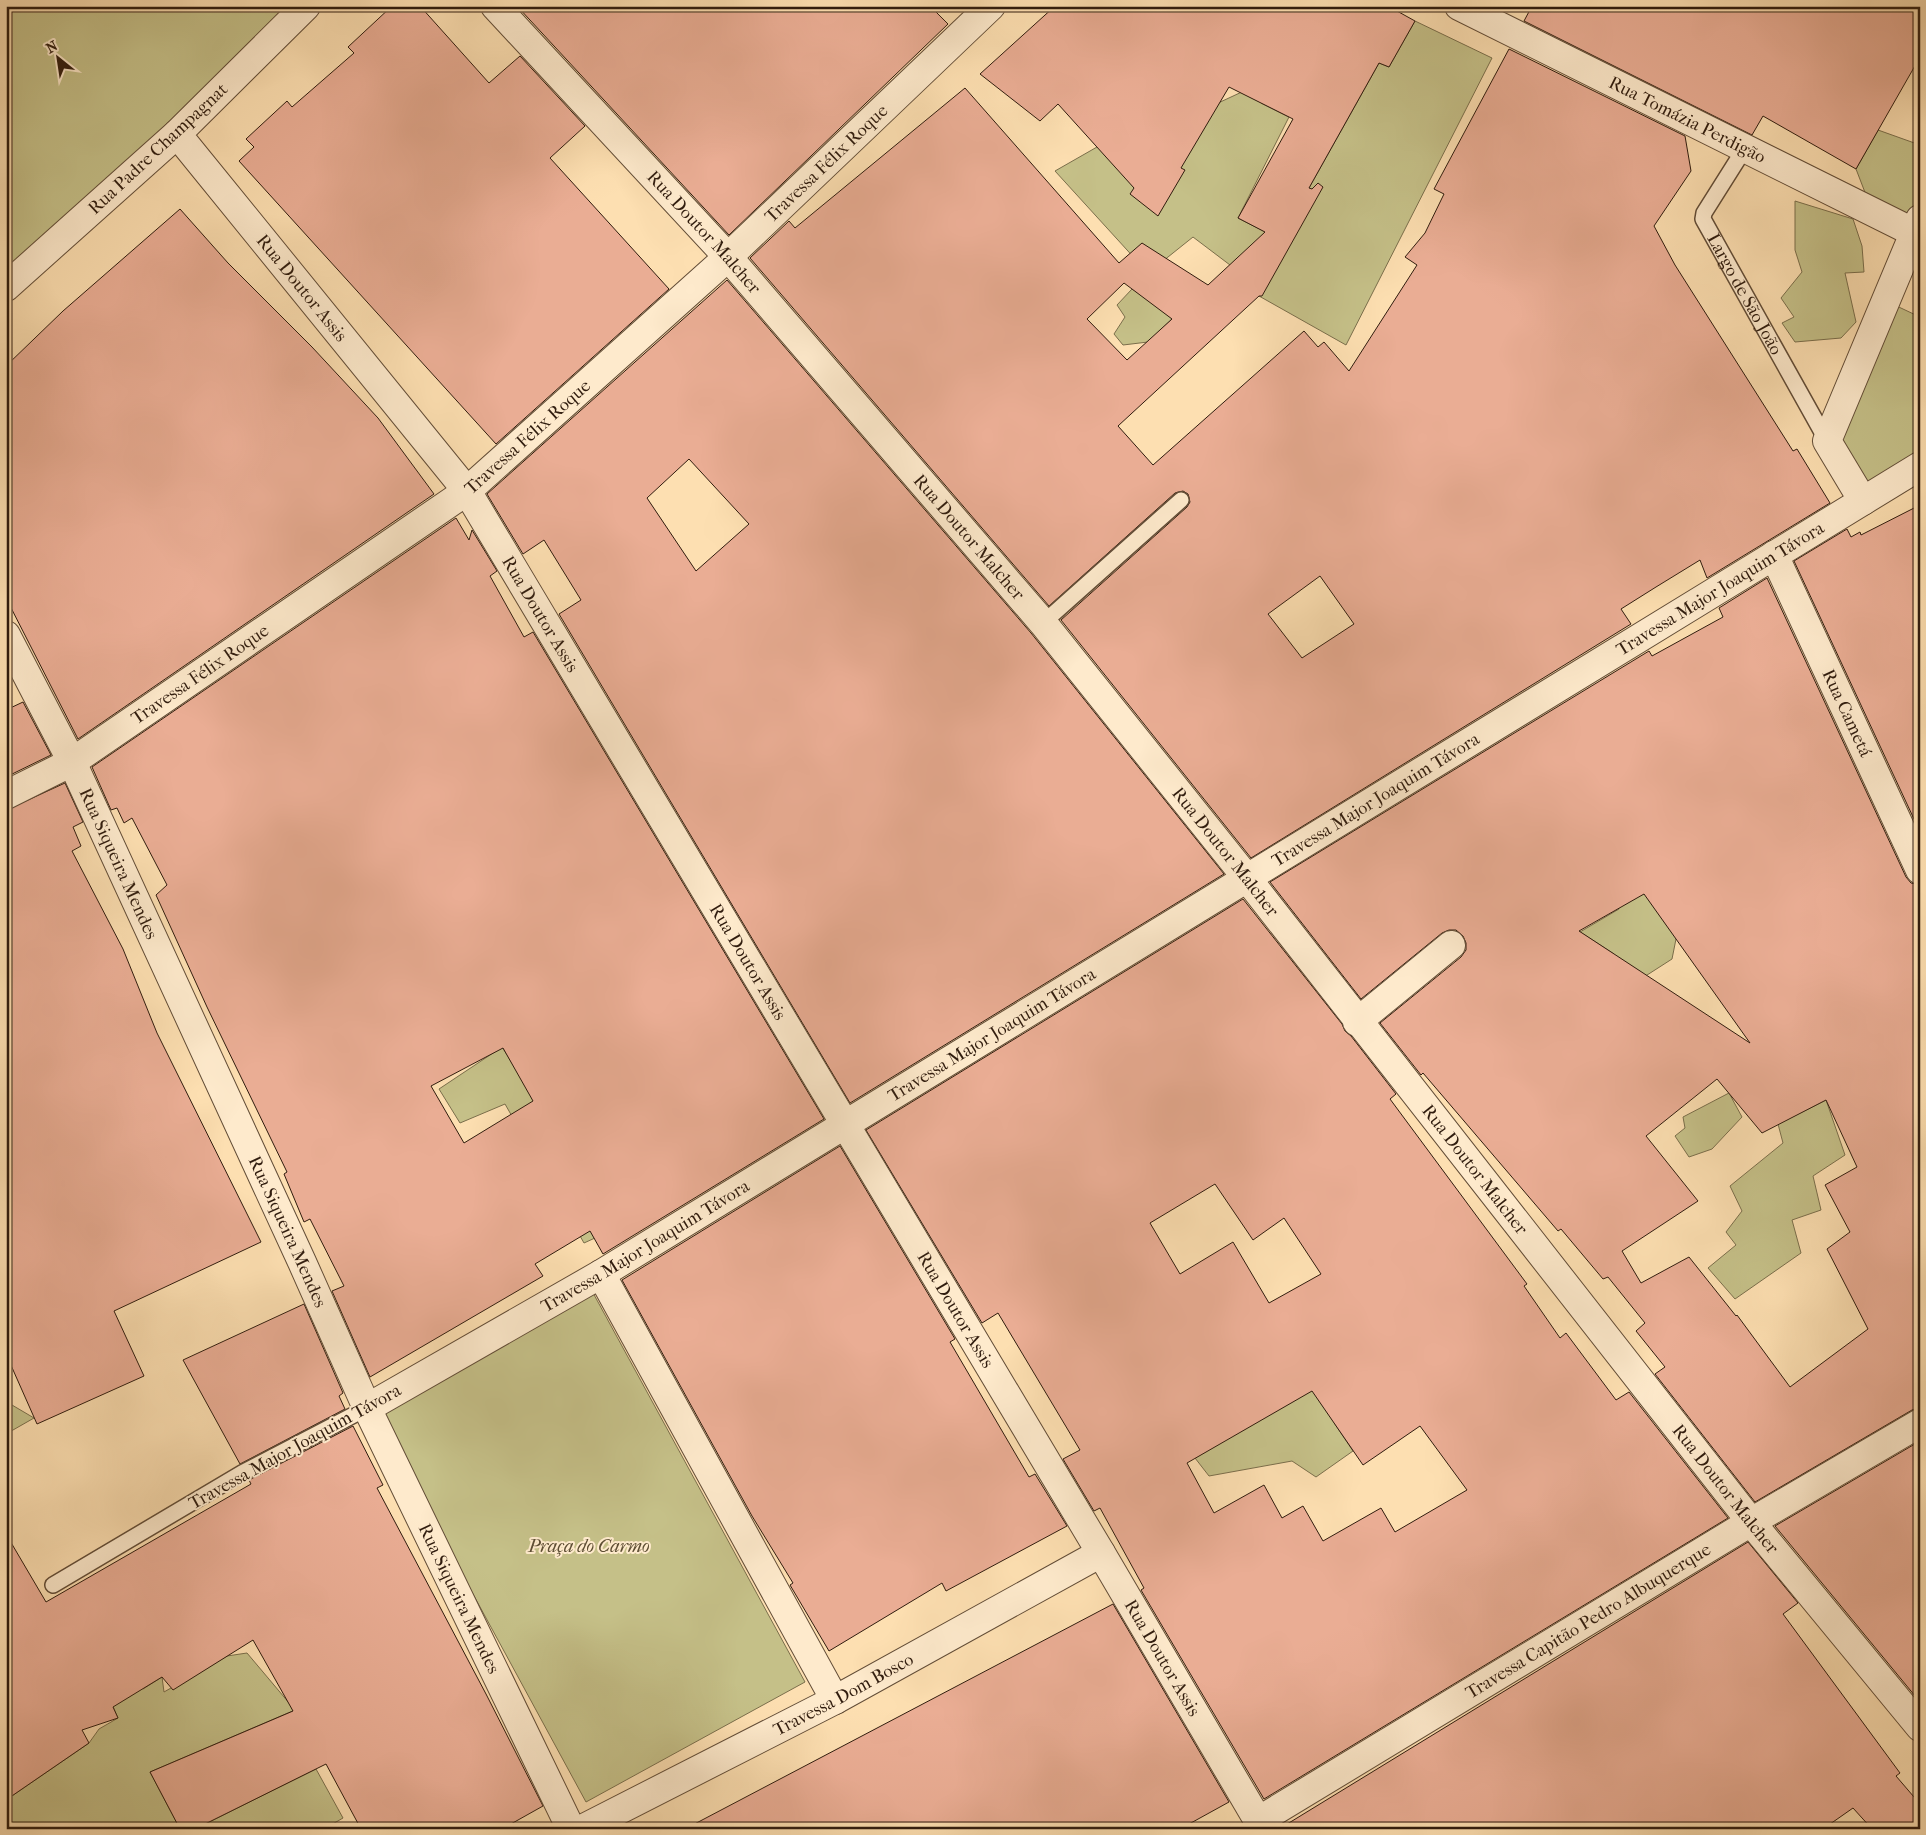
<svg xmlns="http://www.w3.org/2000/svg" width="1926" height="1835" viewBox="0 0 1926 1835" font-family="'IM FELL French Canon',serif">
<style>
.green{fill:#c5c088;stroke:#7a6e4b}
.building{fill:#eaad94;stroke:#301c0e;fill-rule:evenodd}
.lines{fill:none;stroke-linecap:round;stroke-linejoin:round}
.service-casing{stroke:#634d37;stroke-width:18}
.minor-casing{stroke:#634d37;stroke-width:30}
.tertiary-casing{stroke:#634d37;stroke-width:30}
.service{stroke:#feeacc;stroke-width:15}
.minor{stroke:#feeacc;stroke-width:28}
.tertiary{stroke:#feeacc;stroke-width:28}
.labels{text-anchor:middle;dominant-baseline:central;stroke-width:4;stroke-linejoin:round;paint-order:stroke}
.street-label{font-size:18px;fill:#301c0e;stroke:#feeacc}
.park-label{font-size:18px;font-style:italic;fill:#5d4d33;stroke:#feeacc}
</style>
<rect width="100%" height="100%" fill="#fddfb1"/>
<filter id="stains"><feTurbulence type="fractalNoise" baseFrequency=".004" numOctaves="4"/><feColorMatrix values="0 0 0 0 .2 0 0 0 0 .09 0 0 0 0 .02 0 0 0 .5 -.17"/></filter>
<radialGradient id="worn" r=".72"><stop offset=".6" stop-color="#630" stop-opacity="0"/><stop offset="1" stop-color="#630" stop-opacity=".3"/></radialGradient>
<path class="green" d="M6,6H316L6,277Z
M1415,21L1492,58L1346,345L1259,296L1230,265L1193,237L1148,273L1055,171L1097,147L1216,104L1274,77L1261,103L1289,117L1238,218L1269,234L1319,193L1309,188L1379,63L1389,67Z
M1878,130L1920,145V196L1909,219L1866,195L1856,169Z
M1795,201L1853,219L1862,246L1864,272L1845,273L1856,322L1841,338L1795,342L1782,323L1794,317L1781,298L1802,272L1795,250Z
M1132,289L1176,315L1148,342L1123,345L1114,334L1125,317L1117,305Z
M1886,301L1920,317V466L1863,501L1826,435Z
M1637,875L1678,929L1672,959L1616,995L1570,988L1614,954L1580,932L1619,909L1609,887Z
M502,1047L617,1228L584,1243L505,1104L460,1123L439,1089Z
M1729,1093L1742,1117L1712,1149L1689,1157L1675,1136L1685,1128L1683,1117Z
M1826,1100L1845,1155L1813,1176L1821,1210L1792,1220L1801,1253L1735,1299L1708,1268L1736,1245L1726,1232L1742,1211L1730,1186L1783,1143L1778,1124Z
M592,1291L805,1682L586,1802L373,1410Z
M1331,1381L1347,1415L1335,1424L1353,1451L1316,1477L1292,1461L1209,1476L1195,1458L1304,1392Z
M12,1405L34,1418L6,1434V1407Z
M247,1653L295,1710L150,1772L180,1829H6V1800L89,1743L99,1729L118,1718L102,1681L129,1676L143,1689L162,1677L164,1692L227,1656Z
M316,1769L343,1818L324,1829H195Z"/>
<path class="building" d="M392,6H420L489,83L520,56L585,126L550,158L669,289L496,444L239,161L254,147L246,139L287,101L292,107L354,53L348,47Z
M517,6H930L948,24L729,235Z
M1055,6H1388L1415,21L1389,67L1379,63L1309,188L1312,189L1318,183L1323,187L1262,296H1259L1118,426L1153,465L1304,331L1318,347L1324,342L1349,371L1417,265L1405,257L1425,233L1444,194L1434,189L1509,49L1685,136L1691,171L1654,226L1675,265L1793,451L1797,449L1830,503L1707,578L1700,560L1656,587L1621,609L1631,624L1251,858L1061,620L1187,507L1190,502L1188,494L1183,491L1175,493L1049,606L750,258L789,221L795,228L965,88L1119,263L1142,243L1208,285L1265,232L1238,218L1293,119L1229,87L1181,168L1185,170L1158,216L1130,194L1134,188L1058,104L1040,121L980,74ZM1124,283L1172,319L1127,360L1087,319ZM1320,576L1354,624L1302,658L1268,614Z
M1532,6H1920V57L1856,169L1763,116L1752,135L1524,21Z
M180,209L228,263L312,347L378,418L434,494L78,739L6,598V366L63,311Z
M727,280L1031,633L1224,874L850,1103L559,614L581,600L544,540L523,554L487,494ZM689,459L749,524L696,571L647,498Z
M1920,505V832L1794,561L1847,529L1851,537L1860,532L1861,535Z
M456,518L469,540L472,530L497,571L490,576L524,637L533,632L824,1119L603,1254L590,1231L535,1264L543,1276L370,1377L332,1291L344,1286L310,1219L304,1222L284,1174L287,1172L207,1007L156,895L167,885L132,818L124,823L117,808L111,810L92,767ZM503,1048L533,1101L464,1143L431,1086Z
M1767,578L1906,877L1911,883L1920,885V1407L1912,1410L1755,1502L1655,1374L1665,1367L1636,1331L1645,1323L1608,1277L1603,1279L1561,1229L1558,1231L1423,1073L1421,1075L1380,1023L1461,957L1466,950V943L1463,936L1456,930H1449L1442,933L1361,999L1270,882L1649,651L1652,656L1723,617L1719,608ZM1644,894L1750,1043L1579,931ZM1717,1079L1762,1133L1826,1100L1857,1167L1825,1185L1850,1232L1827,1249L1868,1329L1790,1387L1737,1315L1736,1316L1689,1257L1641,1283L1622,1251L1698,1201L1646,1136Z
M23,702L51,755L6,777V710Z
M65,783L83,822L73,827L81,846L72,851L123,949L157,1033L261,1242L114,1311L144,1376L37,1424L6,1354V810Z
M1243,899L1342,1024L1345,1031L1351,1036L1396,1094L1390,1099L1527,1284L1524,1286L1560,1338L1566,1333L1616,1400L1629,1392L1728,1518L1264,1799L1141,1590L1144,1588L1100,1508L1094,1511L1063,1459L1080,1450L998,1313L982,1323L866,1130ZM1215,1184L1253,1240L1284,1218L1321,1274L1269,1303L1233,1242L1180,1274L1150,1223ZM1312,1391L1363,1465L1420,1426L1467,1490L1395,1532L1381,1508L1323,1541L1303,1506L1282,1518L1264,1485L1214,1513L1187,1463Z
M840,1146L955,1339L950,1342L1029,1477L1035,1474L1067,1526L946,1591L942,1583L829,1651L790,1585L793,1583L752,1516L622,1280Z
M304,1304L343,1393L339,1396L345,1409L240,1464L183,1360Z
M353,1426L383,1485L377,1488L486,1694L543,1806L502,1829H361L326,1764L195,1829H180L150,1772L293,1711L253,1640L173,1690L162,1677L113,1707L118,1718L82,1730L89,1743L6,1800V1534L46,1602L251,1484L249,1480Z
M1920,1441V1702L1775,1526Z
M1748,1542L1798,1603L1783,1614L1900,1773L1896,1776L1920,1804V1829H1872L1853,1808L1823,1829H1279Z
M1113,1604L1229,1802L1180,1829H685Z"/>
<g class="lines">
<defs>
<g id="service">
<path id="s1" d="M1745,148L1704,213L1703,219L1827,441"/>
<path d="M1043,623L1181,500"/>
<path d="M53,1585L242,1473L367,1408"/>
</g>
<g id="minor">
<path id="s2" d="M1459,6L1915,233"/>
<path d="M6,287L177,134"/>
<path d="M1863,501L1827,441L1920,219"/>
<path id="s3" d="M1774,555L1920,870"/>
<path id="s4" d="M6,635L72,762L302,1262L367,1408L571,1829"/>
<path id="s5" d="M6,795L72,762L467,491L728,257L991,6"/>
<path d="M1357,1022L1451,945"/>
<path d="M601,1274L835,1700"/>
<path id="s6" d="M367,1408L601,1274L1920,466"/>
<path id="s7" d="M1258,1821L1751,1522L1920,1423"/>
<path id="s8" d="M582,1829L835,1700L1101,1553"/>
</g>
<g id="tertiary">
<path id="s9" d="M306,6L177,134L467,491L1101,1553L1263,1829"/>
<path id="s10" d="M495,6L728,257L1043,623L1246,877L1751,1522L1920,1727"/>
</g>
</defs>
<use href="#service" class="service-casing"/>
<use href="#minor" class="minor-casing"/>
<use href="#tertiary" class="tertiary-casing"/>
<use href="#service" class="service"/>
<use href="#minor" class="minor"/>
<use href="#tertiary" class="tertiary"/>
</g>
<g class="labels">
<g class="street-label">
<text stroke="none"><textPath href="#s2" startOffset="255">Rua Tomázia Perdigão</textPath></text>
<text transform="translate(158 149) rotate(-43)">Rua Padre Champagnat</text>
<text stroke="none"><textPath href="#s5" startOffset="1039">Travessa Félix Roque</textPath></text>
<text stroke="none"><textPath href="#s10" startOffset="308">Rua Doutor Malcher</textPath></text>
<text stroke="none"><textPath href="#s9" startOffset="380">Rua Doutor Assis</textPath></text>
<text stroke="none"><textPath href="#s1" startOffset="169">Largo de São João</textPath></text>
<text stroke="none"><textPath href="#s5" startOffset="634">Travessa Félix Roque</textPath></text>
<text stroke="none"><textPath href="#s10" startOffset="712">Rua Doutor Malcher</textPath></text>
<text stroke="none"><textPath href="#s6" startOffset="1582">Travessa Major Joaquim Távora</textPath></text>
<text stroke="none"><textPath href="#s9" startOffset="785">Rua Doutor Assis</textPath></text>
<text stroke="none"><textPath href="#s5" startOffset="229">Travessa Félix Roque</textPath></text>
<text stroke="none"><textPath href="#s3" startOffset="174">Rua Cametá</textPath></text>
<text stroke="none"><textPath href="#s6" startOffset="1178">Travessa Major Joaquim Távora</textPath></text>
<text stroke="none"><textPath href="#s10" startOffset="1118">Rua Doutor Malcher</textPath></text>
<text stroke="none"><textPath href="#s4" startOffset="255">Rua Siqueira Mendes</textPath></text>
<text stroke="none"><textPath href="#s9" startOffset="1190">Rua Doutor Assis</textPath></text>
<text stroke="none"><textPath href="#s6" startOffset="728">Travessa Major Joaquim Távora</textPath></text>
<text stroke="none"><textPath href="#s10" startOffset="1522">Rua Doutor Malcher</textPath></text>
<text stroke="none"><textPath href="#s4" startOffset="660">Rua Siqueira Mendes</textPath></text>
<text stroke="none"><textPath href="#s6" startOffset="322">Travessa Major Joaquim Távora</textPath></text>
<text stroke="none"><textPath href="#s9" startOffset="1595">Rua Doutor Assis</textPath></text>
<text transform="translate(295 1447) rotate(-29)">Travessa Major Joaquim Távora</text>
<text stroke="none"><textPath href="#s10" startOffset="1928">Rua Doutor Malcher</textPath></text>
<text stroke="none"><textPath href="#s4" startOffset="1065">Rua Siqueira Mendes</textPath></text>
<text stroke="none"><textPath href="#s7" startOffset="386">Travessa Capitão Pedro Albuquerque</textPath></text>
<text stroke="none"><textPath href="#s9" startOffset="2000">Rua Doutor Assis</textPath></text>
<text stroke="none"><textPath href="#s8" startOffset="294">Travessa Dom Bosco</textPath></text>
</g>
<g class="park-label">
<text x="589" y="1546">Praça do Carmo</text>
</g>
</g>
<rect width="1926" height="1835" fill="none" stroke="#fddfb1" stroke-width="25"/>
<rect x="8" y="8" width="1911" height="1820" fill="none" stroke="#301c0e" stroke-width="2.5"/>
<rect x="12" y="12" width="1901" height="1810" fill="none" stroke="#301c0e"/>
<g transform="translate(58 58) rotate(330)" stroke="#feeacc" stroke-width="4" paint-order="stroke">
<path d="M0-4L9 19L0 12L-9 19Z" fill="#301c0e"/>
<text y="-8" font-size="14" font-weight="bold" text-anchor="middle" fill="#301c0e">N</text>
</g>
<rect width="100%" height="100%" filter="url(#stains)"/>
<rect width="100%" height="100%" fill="url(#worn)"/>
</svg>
